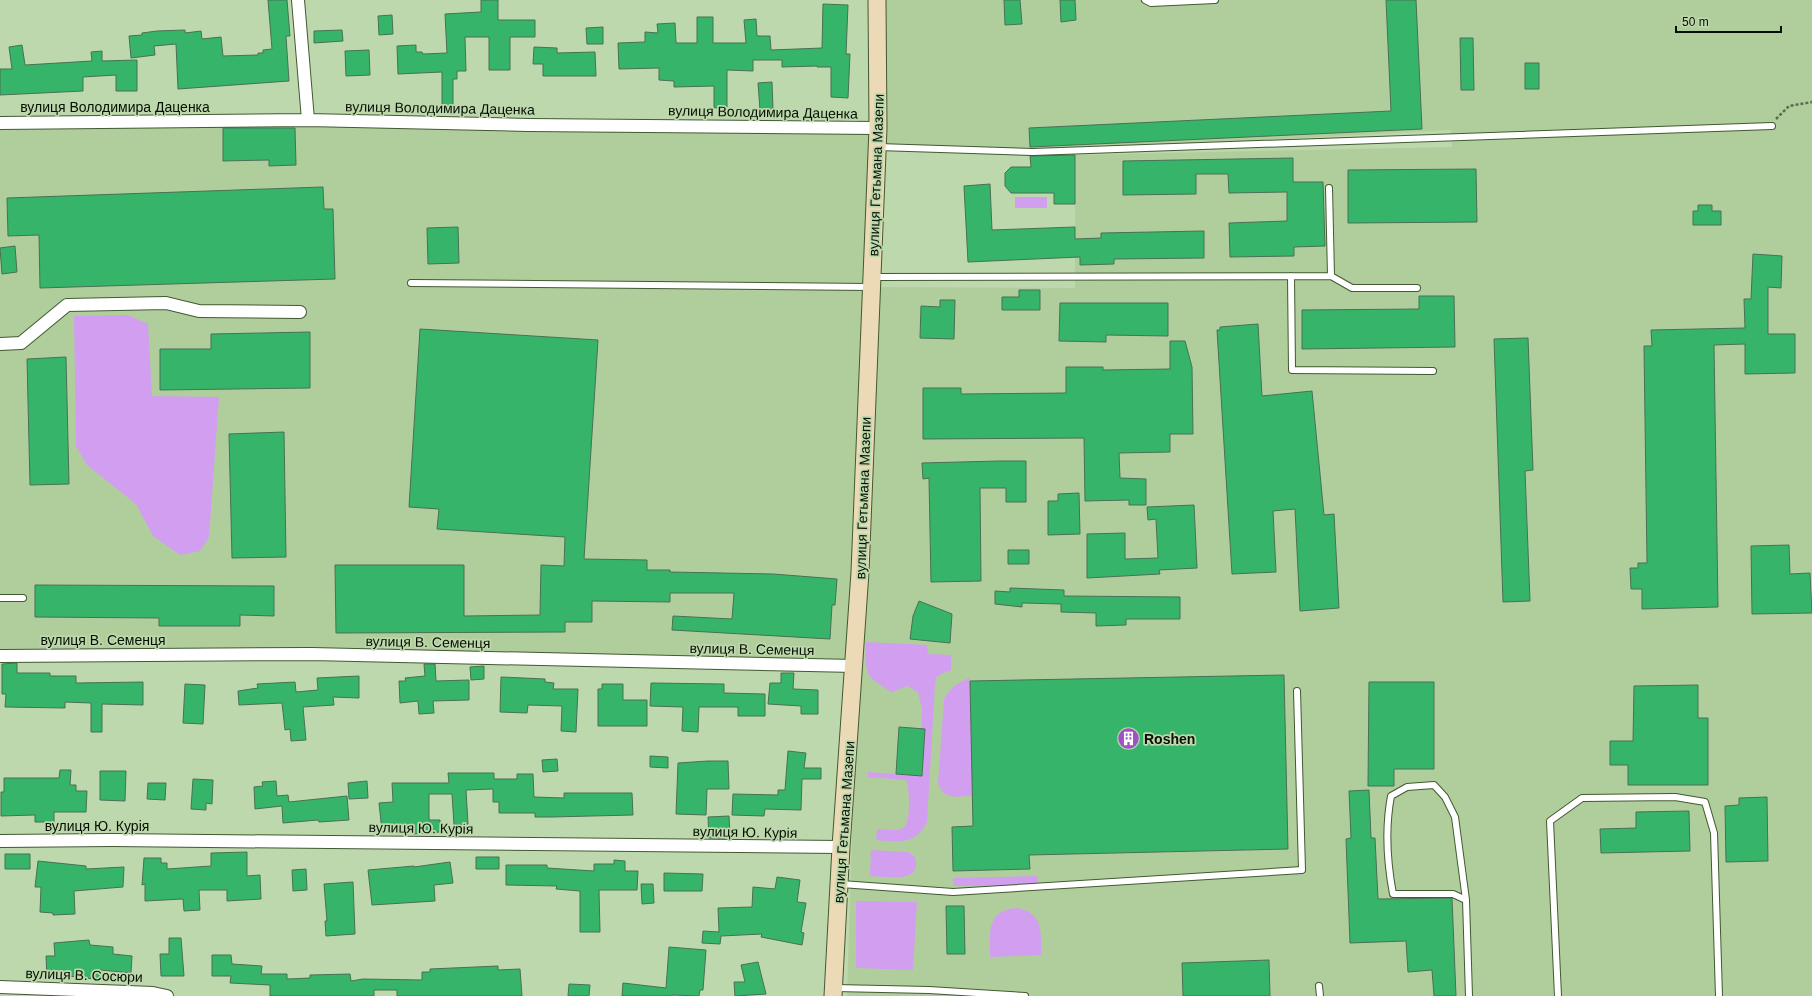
<svg xmlns="http://www.w3.org/2000/svg" width="1812" height="996" viewBox="0 0 1812 996" font-family="Arial,sans-serif">
<style>
.built{fill:#b0ce9c;fill-rule:evenodd}
.green{fill:#d29eef}
.building{fill:#36b56a;stroke:#477154}
.lines{fill:none;stroke-linecap:round;stroke-linejoin:round}
.lane-casing{stroke:#425932;stroke-width:8}
.street-casing{stroke:#425932;stroke-width:14}
.secondary-casing{stroke:#425932;stroke-width:19}
.path{stroke:#5c6c51;stroke-width:2.5;stroke-dasharray:3 2;stroke-linecap:butt}
.lane{stroke:#fff;stroke-width:6}
.street{stroke:#fff;stroke-width:12}
.secondary{stroke:#ecd9b5;stroke-width:17}
.labels{text-anchor:middle;dominant-baseline:central;stroke-width:3.5;stroke-linejoin:round;paint-order:stroke}
.street-label{font-size:14px;fill:#070f02;stroke:#bdd8ac}
.poi-label{font-size:14px;font-weight:bold;fill:#070f02;stroke:#bdd8ac;text-anchor:start}
</style>
<rect width="100%" height="100%" fill="#bdd8ac"/>
<path class="built" d="M877,0H1812V996H847L860,577L845,659L339,650H0V130L308,122L878,128ZM1451,130L1452,147L1075,155V288L872,287L878,147L1033,152Z"/>
<path class="green" d="M1015,197H1047V208H1015Z
M128,315L148,324L152,396L219,397L209,537L200,551L180,555L153,536L136,504L87,465L76,446L74,316Z
M866,642L927,645L928,654L951,655V670L937,676L935,684L927,822C916,845 898,842 876,840L877,829C885,829 895,832 903,828C911,824 910,788 906,780L868,777V772L922,776L925,729H922V709L918,692L907,686L892,692C864,676 865,674 866,642Z
M970,678L973,796C958,796 944,801 938,783L944,699C950,688 958,682 970,678Z
M871,850L908,852L915,857C923,885 886,876 870,876Z
M1038,876V886H953V878Z
M856,901L917,902L913,970L856,968Z
M1017,908C1044,913 1041,933 1041,955L990,957C990,933 986,910 1017,908Z"/>
<path class="building" d="M268,0H287L290,36H286L289,81L178,89L176,44L154,46L155,55L131,58L129,36L142,35V33L157,31L185,30V33L201,31L202,39L221,37L223,56L258,55V53H263V50L272,49Z
M481,0H498V20H535V37H510V70H489V37H465L466,71H457V79H453V106H442V72L398,74L397,46L416,45V52H422L423,54L447,53L445,14L481,12Z
M1004,0H1020L1022,24L1005,25Z
M1060,0H1075L1076,20L1061,22Z
M1386,0H1416L1422,129L1030,147L1029,128L1391,111Z
M823,4L848,5L846,54H850L848,98L831,97V67H817V66L782,67V60H753V71L727,70V107L714,108V86L674,87V81L659,80V68L619,69L618,43L645,42V32L658,33L657,24L675,23L676,43H697V17H713V43H746L744,20L756,19L757,36H770L771,50L822,48Z
M392,15L393,34L379,35L378,16Z
M603,27V44H587L586,28Z
M342,30L343,41L314,43V31Z
M1460,38H1473L1474,90H1461Z
M22,45L25,65L92,61L91,52L102,51V61L137,60V91H116V75L83,77V91L0,95V69H12L9,47Z
M534,47L557,48V53L595,52L596,76H543V64H533Z
M369,50L370,75L346,76L345,51Z
M1525,63H1539V89H1525Z
M772,82L773,109L760,110L758,83Z
M223,128H295L296,165L269,166V160L223,161Z
M1075,155V204H1054V193H1011L1005,186V173L1011,167H1031L1030,156Z
M1293,158V182H1323L1325,246L1294,247V256L1230,257L1229,223L1287,221V192L1229,193L1228,174H1196V194L1123,195V161Z
M1476,169L1477,222L1348,223V170Z
M990,184L992,230L1075,227V239L1101,238V233L1204,231V258L1114,259V264L1080,265V257L968,262L964,186Z
M323,187L324,209H333L335,279L40,288L39,235L8,236L7,198Z
M1698,205H1712V211H1721V225H1693V211H1698Z
M458,227L459,263L428,264L427,228Z
M15,246L17,272L2,274L0,248Z
M1753,254L1782,256L1781,288L1768,287V334H1795V373L1745,374V344L1714,345L1718,607L1642,609V589H1631L1630,568H1638V563H1647L1644,346H1652L1651,330L1745,328L1744,299H1751Z
M1019,290H1040V310H1002V297H1019Z
M1419,296H1454L1455,347L1302,349V310L1419,309Z
M940,300H955L954,339L920,338L921,306L940,307Z
M1060,303H1168V336L1106,335V342L1059,341Z
M1258,324L1262,396L1312,391L1324,515L1334,514L1339,608L1300,611L1295,509L1273,511L1276,572L1232,574L1217,330H1220V327Z
M420,329L598,340L584,559L647,560V570H670V572L773,574L837,579L835,605H832L830,639L672,630L673,616L732,619L734,593H670V602L592,601V622H565V632L336,633L335,565H464V616L540,615L541,565L564,566L565,537L437,529L439,509L409,507Z
M310,332V388L160,390V349H211V334Z
M1528,338L1533,470L1525,471L1530,601L1503,602L1494,339Z
M1170,341H1185L1192,367L1193,434H1170V452L1119,453L1120,478L1146,479V505H1129V500L1085,501L1084,438L923,439V388H961V394L1066,393V367H1103V370L1170,369Z
M66,357L69,484L30,485L27,359Z
M284,432L286,557L232,558L229,434Z
M999,461H1026V502H1006V488H980L981,581L931,582L929,478L923,479L922,463Z
M1079,493L1080,534L1048,535V501H1058V494Z
M1194,505L1197,568L1159,570L1160,574L1087,578V534L1125,533V559L1158,558L1156,519L1148,520L1147,507Z
M1789,545L1790,574L1810,573L1812,613L1752,614L1751,546Z
M1008,550H1029V564H1008Z
M35,585L274,586V616L240,615V626H159V618L35,617Z
M1010,588L1064,590V596L1180,597V619H1126V625L1096,626V613L1061,612V604L1022,603V607L995,604V591L1010,592Z
M919,601L952,614L950,643L910,639L913,616Z
M17,663V673H50V676H76V683L143,682V705L102,704V732H91V703L65,702V708L5,707L6,694H2V664Z
M424,664H435L436,681L469,680V700L433,701L434,713L419,714L418,701L400,703L399,681H406L405,678L425,676Z
M484,666V679L471,680L470,667Z
M781,673H794L793,689L818,690V714H801V706L768,704L770,683H781Z
M1284,675L1288,849L1029,855L1030,869L953,871L952,827L973,826L970,681Z
M359,676V698L333,697L334,705L303,707L306,740L291,741L290,729L285,730L282,703L239,705L238,691L258,688L257,684L295,682L296,692L318,690L317,678Z
M501,677L545,679V682L554,683L553,689H578L576,732L561,731L562,706L528,705L527,713L500,712Z
M1369,682H1434V769H1394V786H1368Z
M651,683L724,684V693L765,694V716H738V707H699L698,732L682,731L683,707L650,706Z
M185,684L205,685L203,724L183,723Z
M602,684H623V700H647V726H598V689H602Z
M1698,685V718H1708V785H1628V765H1610V741H1633L1634,686Z
M899,727L925,729L922,776L896,774Z
M788,751L806,753L804,768H821V779H802L801,810L765,809L764,816L732,815L733,794L778,795V790H785Z
M650,756L668,757V768L650,767Z
M557,759L558,771L543,772L542,760Z
M708,761H728L729,789H707L706,815L676,814L678,763Z
M60,770H71L70,785H76V791H87L86,812H54V822H35V815L1,816V792H4V778H59Z
M100,771H126L125,801L100,800Z
M448,773H494V779H517V774H533L534,797L564,798V793H632L633,815L551,817H535V813H499V802H493V789L466,790L468,824L454,825L452,794H429V820H440V832L413,834V828L382,831L379,803L393,802L392,783H449Z
M193,779L213,780L212,804L206,803V810L191,809Z
M276,781L277,796L288,795L289,802L347,796L349,820L319,822L318,820L283,823L282,806L255,809L254,787L263,786L262,782Z
M367,781L368,798L349,799L348,783Z
M148,783H166L165,800L147,799Z
M1369,790L1371,838H1375L1378,899L1452,898L1456,996H1434L1432,970L1408,972L1406,941L1350,943L1346,839L1351,838L1349,791Z
M1767,797L1768,861L1726,862L1725,806L1739,805V798Z
M1689,811L1690,851L1601,853L1600,829L1636,828V812Z
M729,816L730,834L725,835V838H709L708,817Z
M247,852V876L260,875L261,899L227,901V890H199L200,910L184,911L183,899L145,901V884L142,885L144,858H161V863H167V869L211,866V853Z
M5,854H30V869H5Z
M476,857H499V869H476Z
M614,860L625,861V871H638L637,890H599L600,932H580V891L556,889L557,886L506,885V865H547V868L594,871V864H614Z
M38,861L86,866V869L124,867L123,887L74,891L75,914L53,915V913L40,912L41,887H35Z
M450,862L453,883L434,885L435,901L372,905L368,870L414,866V867Z
M306,869L307,890L293,891L292,870Z
M664,873L703,874L702,891H664Z
M777,877L800,880L797,902L806,903L801,932L804,933L802,945L761,937L762,934L721,936L720,944L702,943L703,931L719,932L718,908L752,907L753,887L775,889Z
M353,882L355,934L326,936L325,921H327L324,884Z
M641,884H653L654,903L642,904Z
M946,906H964L965,954H947Z
M169,938H181L184,976H161L160,954H169Z
M89,940L90,945L113,947V954L132,956L131,973L100,970L99,979L81,978V976L47,978L46,956H55L54,943Z
M669,947L706,950L703,990H700L699,996L672,995V996H622L623,983L666,988Z
M212,955H231L232,964L262,966L261,974H287V979L310,978V975L350,974L351,981L363,979L422,980V972H430V969L498,966V970L520,969L522,996H397V990H374V996H270V985L230,983L231,976H212Z
M1269,960L1270,996H1183L1182,963Z
M758,962L766,994L735,996L734,982H745L741,965Z
M569,984L590,985L589,996H568Z"/>
<g class="lines">
<defs>
<path id="lane" d="M1145,0L1151,3L1215,0
M878,147L1033,152L1772,126
M1329,188L1331,276
M1291,276L1292,370L1433,371
M873,277L1331,276L1352,288H1417
M411,283L871,287
M0,598H23
M841,884L953,892L1302,870L1297,691
M1466,900L1453,894H1393C1387,862 1385,828 1391,796L1407,787L1434,785L1445,797L1455,817L1466,900L1469,996
M1319,986L1320,996
M835,988L929,990L1025,996
M1558,996L1550,821L1582,798L1675,797L1705,802L1714,833L1719,996"/>
<path id="street" d="M298,0L308,120
M0,123L308,120L528,125L878,128
M0,344L21,343L67,305L166,303L199,311L300,312
M0,656L311,654L855,666
M0,841L112,840L841,847
M0,987L153,993L167,996"/>
<path id="secondary" d="M833,996L841,847L860,572L878,128L877,0"/>
</defs>
<use href="#lane" class="lane-casing"/>
<use href="#street" class="street-casing"/>
<use href="#secondary" class="secondary-casing"/>
<path class="path" d="M1776,119L1789,106L1812,102"/>
<use href="#lane" class="lane"/>
<use href="#street" class="street"/>
<use href="#secondary" class="secondary"/>
</g>
<defs>
<symbol id="building-disc" viewBox="-11 -11 22 22"><circle r="9.5" fill="#9e52c3" stroke="#bdd8ac"/><path d="M-4-6H4V6H1V3H-1V6H-4ZM-2.5-4.3h1.7v1.8h-1.7ZM.8-4.3h1.7v1.8H.8ZM-2.5-1h1.7V.8h-1.7ZM.8-1h1.7V.8H.8Z" fill="#fff"/></symbol>
</defs>
<g fill-rule="evenodd">
<use href="#building-disc" x="1116" y="726" width="25" height="25"/>
</g>
<g class="labels">
<g class="street-label">
<text x="115" y="107">вулиця Володимира Даценка</text>
<text transform="translate(440 108) rotate(1)">вулиця Володимира Даценка</text>
<text transform="translate(763 112) rotate(1)">вулиця Володимира Даценка</text>
<text transform="translate(876 175) rotate(-88)">вулиця Гетьмана Мазепи</text>
<text transform="translate(863 498) rotate(-88)">вулиця Гетьмана Мазепи</text>
<text x="103" y="640">вулиця В. Семенця</text>
<text transform="translate(428 642) rotate(1)">вулиця В. Семенця</text>
<text transform="translate(752 649) rotate(1)">вулиця В. Семенця</text>
<text transform="translate(844 822) rotate(-86)">вулиця Гетьмана Мазепи</text>
<text x="97" y="826">вулиця Ю. Курія</text>
<text transform="translate(421 828) rotate(1)">вулиця Ю. Курія</text>
<text transform="translate(745 832) rotate(1)">вулиця Ю. Курія</text>
<text transform="translate(84 975) rotate(2)">вулиця В. Сосюри</text>
</g>
<g class="poi-label">
<text x="1144" y="739">Roshen</text>
</g>
</g>
<path d="M1676 26v6h105v-6" fill="none" stroke="#070f02" stroke-width="2"/>
<text x="1682" y="26" font-size="12" fill="#070f02" stroke="#bdd8ac" stroke-width="3" paint-order="stroke">50 m</text>
</svg>
